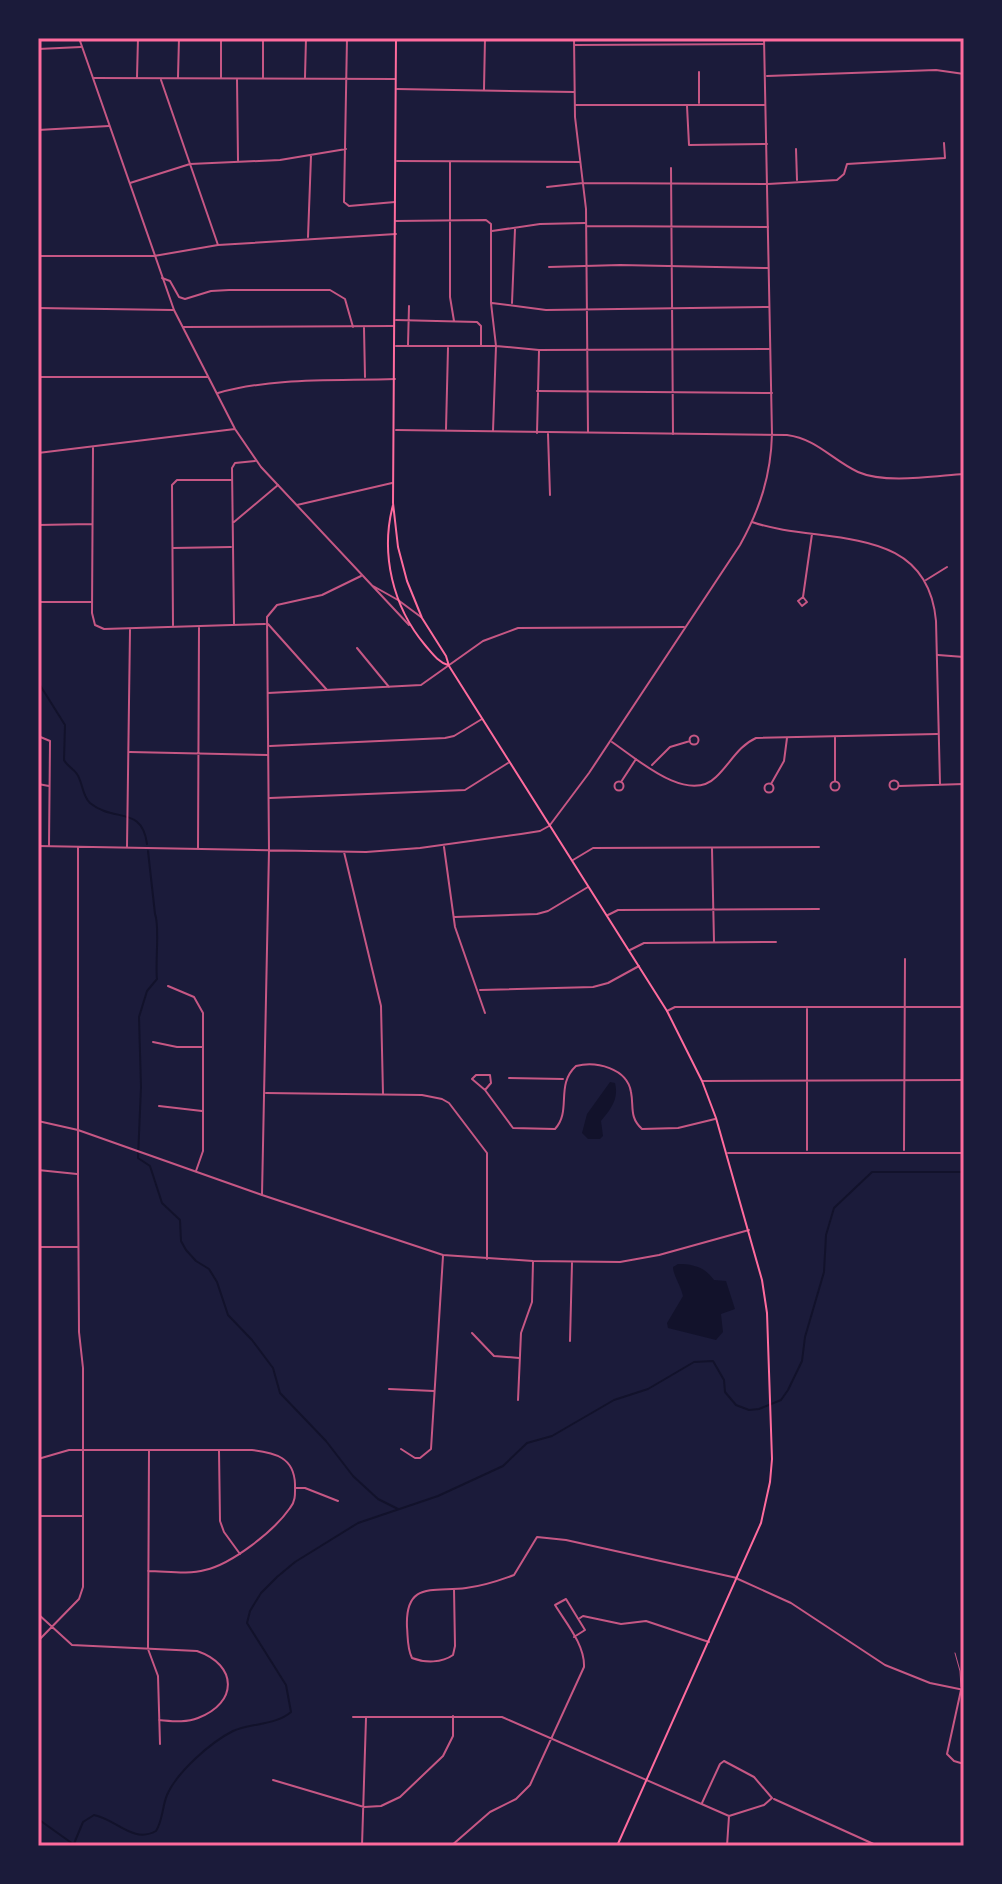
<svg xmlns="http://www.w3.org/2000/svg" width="1002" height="1884" viewBox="0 0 1002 1884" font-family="'Noto Sans',sans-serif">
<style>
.water{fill:#12122b}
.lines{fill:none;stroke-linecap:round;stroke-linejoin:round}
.stream{stroke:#12122b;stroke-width:2}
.service{stroke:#c65784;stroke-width:1}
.minor{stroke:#c65784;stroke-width:2}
.tertiary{stroke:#c65784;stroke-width:2}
.secondary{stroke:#ff6b9d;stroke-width:2}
.neatline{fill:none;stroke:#ff6b9d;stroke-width:3}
</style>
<rect width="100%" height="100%" fill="#1b1b3a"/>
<path class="water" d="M610,1082L615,1083C619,1099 611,1109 601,1121L603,1136L600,1139H588L582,1133L587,1114Z
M678,1264C693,1264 705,1267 714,1280L726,1281L735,1309L721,1314L723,1332L716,1340L668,1328L667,1323L683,1296C681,1286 673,1275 673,1267Z"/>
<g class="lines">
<path class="stream" d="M38,682L65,725L64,760C67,766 73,768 77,774C83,783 82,796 90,803C114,823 142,805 147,844
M148,851L155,914C160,926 155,962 157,979L147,991L139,1017L141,1087L138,1158L150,1166L162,1203L180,1220L181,1241L186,1250L196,1261L209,1269L217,1282L228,1315L252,1340L273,1368L280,1393L326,1441L353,1476L378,1499L398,1509
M38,1819L73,1844
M73,1846L83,1822L94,1815C116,1819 133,1844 156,1831C163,1820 162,1807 167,1795C177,1772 211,1742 233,1731C252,1723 276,1725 291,1712L286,1685L247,1623L250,1611L261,1593L277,1577L295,1562L358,1523L438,1496L503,1466L527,1443L552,1436L614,1400L648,1389L694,1362L713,1361L724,1380L725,1392L736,1405L749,1410L759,1409L781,1400L788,1390L802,1361L805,1337L824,1272L826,1235L834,1208L872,1172H964"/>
<path class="service" d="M964,1649L962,1650L964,1656
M955,1653L960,1671L961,1687"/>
<path class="minor" d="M263,38V77
M347,38L344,202L349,206L395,202
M574,38L575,117L586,209L588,432
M575,45L764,44
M38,49L81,47
M699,72V103
M767,76L936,70L964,74
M137,77L138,38
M178,77L179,38
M221,77V38
M305,77L306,38
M94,78L395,79
M237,79L238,160
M161,80L218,245
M397,89L574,92
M484,89L485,38
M576,105H765
M687,106L689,145L767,144
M38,130L109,126
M796,149L797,180
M397,161L579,162
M450,162V297L454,321
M671,168L673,434
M130,183L190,164L280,160L346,149
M547,187L583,183L768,184L837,180L844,174L847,164L945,158L944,143
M396,221L486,220L491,224V303L496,346L493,431
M587,226L768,227
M492,231L540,224L585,223
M308,237L311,156
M38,256H154L218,245L396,234
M549,267L620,265L768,268
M162,278L170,281L179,297L185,299L211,291L229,290H330L345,299L353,327
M492,303L546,310L769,307
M512,303L515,229
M38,308L173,310
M396,320L477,322L481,326V345
M183,327L393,326
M364,328L365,377
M408,345L409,306
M396,346H496L539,350L769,349
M38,377H208
M537,391L772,393
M218,393C275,377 336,381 395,379
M446,429L448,348
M537,433L539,351
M548,434L550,495
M93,448L92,613L95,625L104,629L265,624
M297,505L392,483
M234,522L278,485
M752,522C821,546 927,520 936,621L940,784
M38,525L92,524
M173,548L231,547
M926,580L947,567
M803,597L807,602L802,606L798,601L803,597L812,534
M38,602H92
M234,624L232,468L235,463L255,461
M268,624L327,690
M173,625L172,485L177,480H232
M357,648L389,687
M938,655L964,657
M268,693L421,685L483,641L518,628L684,627
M689.5 740a4.5 4.5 0 1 1 9 0a4.5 4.5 0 1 1-9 0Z
M38,736L50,741L49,846
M835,737V781
M612,742C637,759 688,805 716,777C730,764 738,746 756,738L937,734
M270,746L445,738L454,736L482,719
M130,752L268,755
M652,765L670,747L690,741
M889.5 785a4.5 4.5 0 1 1 9 0a4.5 4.5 0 1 1-9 0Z
M830.5 786a4.5 4.5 0 1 1 9 0a4.5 4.5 0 1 1-9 0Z
M614.5 786a4.5 4.5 0 1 1 9 0a4.5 4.5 0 1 1-9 0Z
M621,782L636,759
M764.5 788a4.5 4.5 0 1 1 9 0a4.5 4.5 0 1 1-9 0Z
M38,784L49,786
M771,784L784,761L787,738
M899,786L964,784
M270,798L465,790L508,763
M38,846L366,852L420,848L521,834L540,831L549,826
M127,847L130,630
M444,847L455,927L485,1013
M198,848L199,627
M712,849L714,942
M344,852L381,1006L383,1094
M573,860L593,848L819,847
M608,915L618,910L819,909
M455,917L537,914L548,911L588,887
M630,950L644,943L776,942
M168,986L194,997L203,1013V1151L196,1171
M480,990L593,987L608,983L639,966
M153,1042L177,1047H202
M476,1075H490L491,1083L485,1090L472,1079Z
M509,1078L563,1079
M703,1081L964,1080
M485,1090L513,1128L555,1129C572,1111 555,1085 576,1066C596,1061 627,1068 631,1092C634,1107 629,1117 642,1129L678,1128L715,1119
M266,1093L422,1095L442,1099L449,1103L487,1153V1259
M159,1106L202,1111
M807,1150V1009
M904,1150L905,959
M728,1153H964
M38,1170L77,1174
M262,1195L269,850L267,617L277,605L322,595L361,576
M38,1247H77
M472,1333L494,1356L519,1358
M570,1341L572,1263
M389,1389L434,1391
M518,1400L521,1333L532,1302L533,1262
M401,1449L415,1458H420L431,1449L443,1256
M149,1451L148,1649L158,1676L160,1744
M219,1451L220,1521L224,1532L240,1554
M38,1459L69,1450H252C275,1453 294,1457 295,1484C295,1493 296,1501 290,1508C274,1531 232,1564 205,1570C188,1575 166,1571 148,1571
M296,1488H305L338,1501
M38,1516H82
M454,1589L455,1646L453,1655C442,1663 425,1663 412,1658C407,1648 408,1638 407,1627C405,1581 433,1592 466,1588C482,1586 498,1581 514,1575L537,1537L566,1540L737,1578
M38,1614L72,1645L197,1651C238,1665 238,1703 198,1718C186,1723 172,1721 159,1720
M580,1618L583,1616L621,1624L646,1621L709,1642
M38,1641L79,1599L83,1587V1368L79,1332L78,1174V847
M961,1690L947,1754L954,1761L964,1764
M353,1717H502L729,1816L764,1805L772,1798
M273,1780L364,1807L381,1806L400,1797L443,1756L453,1736V1716
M774,1799L878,1846
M702,1803L720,1764L724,1761L754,1777L772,1798
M175,1845L176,1846
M362,1846L366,1718
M451,1846L490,1812L516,1799L530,1785L584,1667C585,1645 566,1623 555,1605L566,1599L585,1630L574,1637
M727,1846L729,1816"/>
<path class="tertiary" d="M79,38L174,310L235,429L261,467L409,625
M396,430L787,435C817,439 832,460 858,472C885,484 934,476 964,474
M38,453L235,429
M373,586L398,600L421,617
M550,825L589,773L740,545C760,509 771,475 772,434L764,38
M667,1011L675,1007H964
M38,1121L78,1130L262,1195L443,1255L533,1261L620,1262L659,1255L749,1230
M738,1579L791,1603L885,1665L930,1683L964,1690"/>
<path class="secondary" d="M396,38L393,503L398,547L407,581L422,618L446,656L449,666L667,1011L702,1081L716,1118L762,1280L767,1313L772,1459L770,1482L761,1523L617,1846
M393,505C380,554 393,607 425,645C432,653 438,662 448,665"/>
</g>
<rect width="1002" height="1884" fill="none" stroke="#1b1b3a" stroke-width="80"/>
<rect x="40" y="40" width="922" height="1804" class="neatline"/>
</svg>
